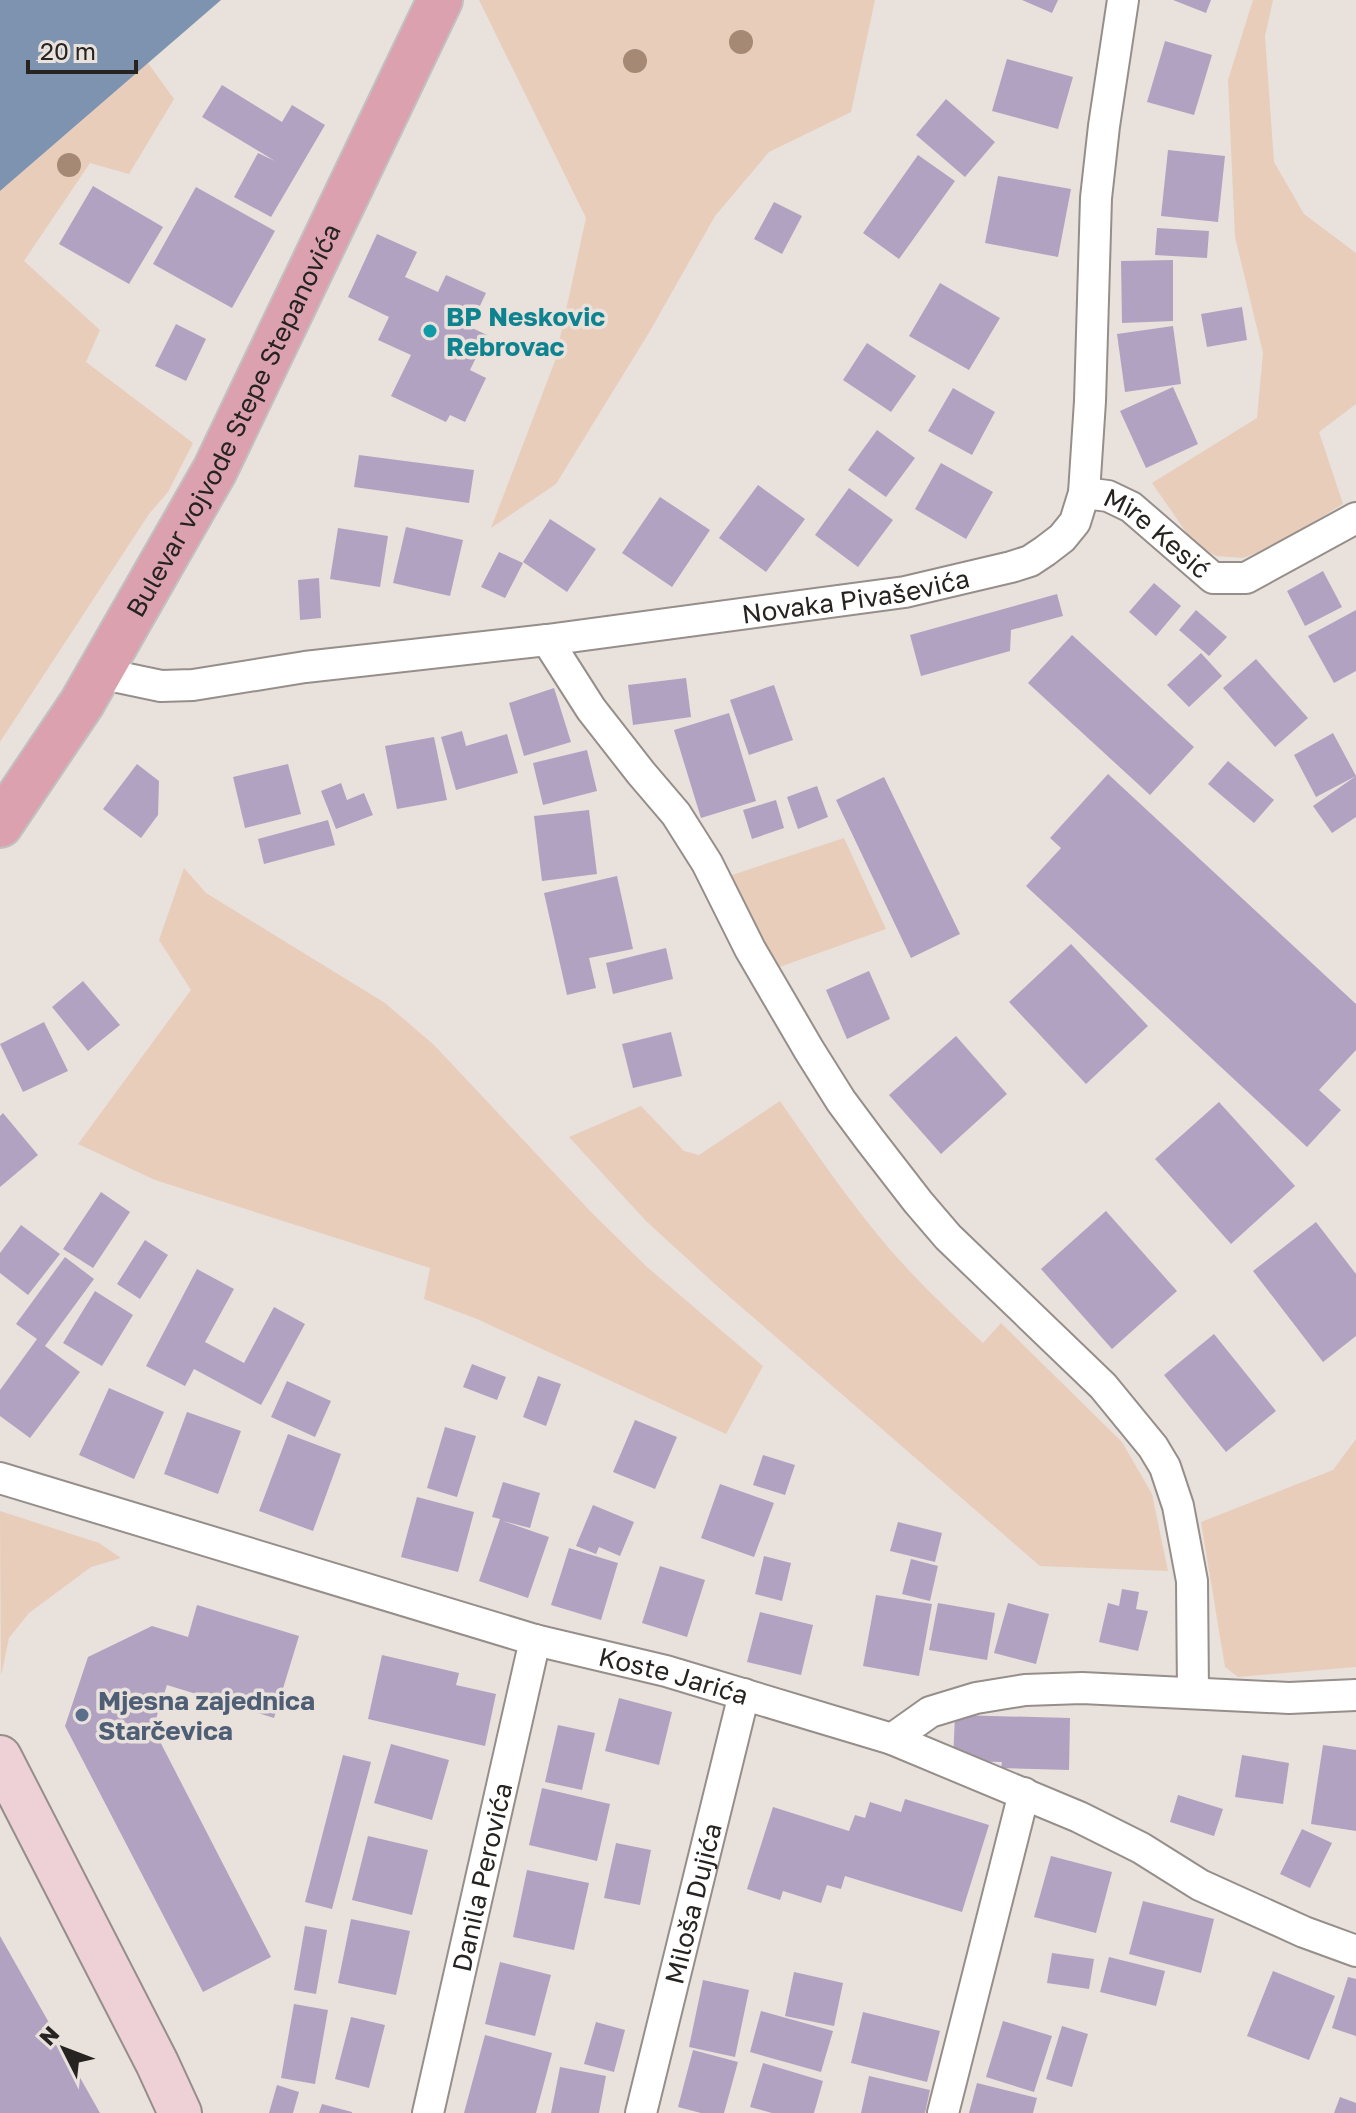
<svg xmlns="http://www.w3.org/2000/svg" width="1356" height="2113" viewBox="0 0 1356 2113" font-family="'Golos Text',sans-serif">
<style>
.green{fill:#e8cdbb}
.water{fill:#7e93af}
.building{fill:#b2a2c1}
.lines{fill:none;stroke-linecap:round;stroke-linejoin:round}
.street-casing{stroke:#968e8a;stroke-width:34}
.secondary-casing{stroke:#968e8a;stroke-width:46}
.primary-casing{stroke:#c2c1c1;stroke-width:48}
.street{stroke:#fff;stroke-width:30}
.secondary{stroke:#eed0d7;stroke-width:42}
.primary{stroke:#dca1af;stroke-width:44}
.tree{fill:#a58975}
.culture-dot{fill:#0f9aa8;stroke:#e9e1dc;stroke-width:3}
.service-dot{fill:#5c6f8a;stroke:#e9e1dc;stroke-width:3}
.labels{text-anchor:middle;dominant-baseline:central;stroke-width:7;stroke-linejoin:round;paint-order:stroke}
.culture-label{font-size:26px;font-weight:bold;fill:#0d838f;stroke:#e9e1dc;text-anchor:start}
.street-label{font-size:26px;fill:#262321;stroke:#e9e1dc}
.service-label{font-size:26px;font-weight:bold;fill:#4e5e75;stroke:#e9e1dc;text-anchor:start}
</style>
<rect width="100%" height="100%" fill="#e9e1dc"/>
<path class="green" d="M479,0H875L851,112L769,152L715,216L650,331L556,484L491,528L555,361L586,218Z
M1253,0H1273L1265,36L1274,162L1304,214L1356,253V404L1319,432L1343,504L1272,547L1243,558L1216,556L1193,542L1152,483L1257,418L1263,353L1235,237L1228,80Z
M148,63L174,99L129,174L90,163L24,261L100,330L86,362L193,443L168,492L149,514L0,742V191Z
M844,838L886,929L771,970L726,877Z
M184,868L206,893L385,1003L434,1045L591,1212L647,1267L763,1366L726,1434L477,1319L424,1299L430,1268L155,1180L78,1144L191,990L159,940Z
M780,1101C814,1150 848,1200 887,1246C916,1280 950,1312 983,1343L1001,1323L1122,1442L1152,1494L1168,1571L1040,1566L717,1286L646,1221L569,1137L641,1106L684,1151L699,1155Z
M1356,1439V1667L1238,1677L1225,1667L1201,1522L1333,1470Z
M0,1511L99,1543L121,1558L91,1567L29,1613L9,1638L1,1676Z"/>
<path class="water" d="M0,0H221L0,191Z"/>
<path class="building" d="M1022,0H1058L1052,13Z
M1173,0H1211L1206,13Z
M1165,41L1212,55L1194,115L1147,102Z
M1007,59L1073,77L1058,129L992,111Z
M222,85L282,122L292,105L325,125L271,217L234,197L258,153L275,161L202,117Z
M946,99L995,142L965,177L916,135Z
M1168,150L1225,156L1218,222L1161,216Z
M918,155L955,181L899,259L863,233Z
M998,176L1071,189L1058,257L985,243Z
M93,186L163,227L129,284L59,244Z
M196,187L275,231L232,308L153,264Z
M774,202L802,216L782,254L754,239Z
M1157,228L1209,231L1207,258L1155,255Z
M377,234L417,252L405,277L438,292L446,275L486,293L470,327L487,335L470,370L486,378L465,422L450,415L446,422L391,396L411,355L378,340L389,317L348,297Z
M1173,260V321L1122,323L1121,261Z
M940,283L1000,318L969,370L909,336Z
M1242,307L1247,340L1207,347L1201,314Z
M176,324L206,339L186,381L155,366Z
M1173,326L1181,384L1125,392L1117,334Z
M867,343L916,376L891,412L843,380Z
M1173,387L1198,444L1146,468L1120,411Z
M953,388L995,412L972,455L928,431Z
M877,430L915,458L886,497L848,470Z
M359,455L474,470L469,503L354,487Z
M941,463L993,492L966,539L915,509Z
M758,485L805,519L766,572L719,538Z
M849,488L893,520L858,567L815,535Z
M660,497L710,530L672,587L622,553Z
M550,519L596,549L567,592L523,562Z
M406,527L463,540L450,596L393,583Z
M338,528L388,536L380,587L330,579Z
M499,552L523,563L505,598L481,587Z
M1323,571L1342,607L1305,626L1287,591Z
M319,578L321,618L300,620L298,580Z
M1154,583L1181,606L1156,636L1129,612Z
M1057,594L1063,616L1011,630L1010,651L921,676L910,635Z
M1196,610L1227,637L1209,656L1179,630Z
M1356,610V671L1334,683L1308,636Z
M1072,635L1194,747L1150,795L1028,683Z
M1201,653L1222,676L1189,707L1167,685Z
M1256,659L1308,718L1275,747L1223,688Z
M686,678L691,717L633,725L628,685Z
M774,685L793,740L749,755L730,700Z
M554,688L571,742L524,756L509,703Z
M729,713L756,801L701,818L674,730Z
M462,731L466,746L507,734L518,773L456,790L441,737Z
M1333,733L1356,776L1316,797L1294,755Z
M434,737L447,800L397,809L385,746Z
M587,750L597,791L543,805L533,763Z
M1228,761L1274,800L1254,823L1208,784Z
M137,764L159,781L158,815L141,838L103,809Z
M288,764L301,814L245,828L233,777Z
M1108,774L1356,1004V1050L1319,1090L1341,1110L1307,1147L1026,886L1061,848L1050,838Z
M1356,776V817L1332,833L1313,806Z
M884,777L960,934L911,958L836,800Z
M341,783L347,800L364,793L373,815L336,829L321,791Z
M817,786L828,817L798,829L787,797Z
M776,800L784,828L752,839L743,810Z
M589,810L597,874L542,881L534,816Z
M328,820L335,845L264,864L258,839Z
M617,876L633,949L589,958L596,988L567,995L544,893Z
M1071,944L1148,1026L1086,1084L1009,1002Z
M666,948L673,979L613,994L606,963Z
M869,971L890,1019L847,1039L826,990Z
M83,981L120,1025L88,1051L52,1007Z
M44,1022L68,1071L23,1092L0,1044Z
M671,1032L682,1076L633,1088L622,1044Z
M956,1036L1007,1094L941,1154L889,1095Z
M1219,1102L1295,1186L1231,1244L1155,1159Z
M3,1113L38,1155L0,1187V1116Z
M101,1192L130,1212L93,1268L63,1249Z
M1106,1211L1177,1291L1112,1349L1041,1269Z
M1316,1222L1356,1274V1336L1323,1362L1253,1271Z
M21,1225L60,1254L28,1295L0,1273V1253Z
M145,1240L168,1255L140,1299L117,1284Z
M65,1257L94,1279L45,1346L80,1372L30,1438L0,1416V1390L37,1339L16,1324Z
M197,1269L234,1289L205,1342L244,1363L274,1307L305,1324L261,1405L194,1369L185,1386L146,1366Z
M95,1291L133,1315L102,1366L63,1343Z
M1214,1334L1276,1411L1226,1452L1164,1375Z
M472,1364L506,1377L497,1400L463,1387Z
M538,1376L561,1384L546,1426L523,1417Z
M287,1381L331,1401L315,1437L271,1417Z
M109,1388L164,1412L134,1479L79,1455Z
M187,1412L241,1431L218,1494L164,1474Z
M635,1420L677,1437L655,1489L613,1472Z
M445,1427L476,1436L457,1497L427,1488Z
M288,1434L341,1454L313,1531L259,1511Z
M763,1455L795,1465L785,1495L753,1485Z
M503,1482L540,1493L530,1528L503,1521L549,1537L528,1598L479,1581L500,1519L492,1517Z
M720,1484L774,1503L754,1557L701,1538Z
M417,1497L474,1512L458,1572L401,1557Z
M593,1505L634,1522L620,1556L599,1547L596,1554L576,1546Z
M898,1522L942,1533L935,1562L890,1551Z
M569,1548L618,1563L601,1620L551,1605Z
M764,1556L791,1563L782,1601L755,1594Z
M911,1559L938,1566L930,1601L902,1594Z
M660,1566L705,1580L687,1637L642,1623Z
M1122,1589L1139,1592L1136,1609L1148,1611L1138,1651L1099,1642L1108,1603L1119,1606Z
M876,1595L932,1604L919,1676L863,1666Z
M938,1603L995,1613L987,1660L929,1650Z
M1008,1603L1049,1614L1036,1664L994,1653Z
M197,1605L299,1636L274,1718L167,1685L153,1728L271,1957L203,1992L65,1726L88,1657L152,1626L188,1637Z
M760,1612L813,1625L801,1675L747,1662Z
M382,1655L459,1673L456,1685L496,1694L485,1746L368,1719Z
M619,1698L672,1712L659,1765L605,1751Z
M955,1715L1070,1718L1069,1770L1001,1768L1002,1762L953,1761Z
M558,1725L595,1733L582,1790L545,1782Z
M391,1744L449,1760L432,1820L374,1803Z
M1323,1745L1356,1750V1831L1311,1824Z
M343,1755L371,1762L332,1909L305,1902Z
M1242,1755L1289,1763L1283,1804L1235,1797Z
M542,1788L610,1804L597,1861L529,1845Z
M1178,1795L1223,1809L1214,1836L1170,1822Z
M905,1799L989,1825L962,1912L845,1876L841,1889L827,1885L821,1903L783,1891L780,1900L747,1889L773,1807L849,1831L855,1815L865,1818L870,1802L901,1812Z
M1302,1829L1332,1843L1310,1888L1280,1874Z
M368,1836L428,1850L412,1915L352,1900Z
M616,1843L651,1850L640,1905L604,1898Z
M1051,1856L1112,1872L1096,1933L1034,1917Z
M527,1870L589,1883L574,1950L513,1937Z
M1143,1901L1214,1919L1201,1973L1129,1954Z
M351,1919L410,1931L396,1995L338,1983Z
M305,1926L327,1930L316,1994L294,1990Z
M0,1936L100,2113H0Z
M1052,1953L1094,1959L1089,1989L1047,1983Z
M1109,1957L1165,1971L1156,2006L1100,1992Z
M500,1962L551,1975L535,2036L485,2024Z
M1273,1971L1335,1996L1309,2060L1247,2036Z
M794,1972L843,1983L834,2026L785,2016Z
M1348,1977L1356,1979V2036L1332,2028Z
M703,1980L749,1990L735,2057L689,2047Z
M294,2004L328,2010L315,2084L281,2078Z
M761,2011L833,2031L821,2072L750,2052Z
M863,2012L940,2031L927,2082L851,2063Z
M351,2017L385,2025L369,2088L335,2079Z
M1003,2021L1052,2036L1034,2092L986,2077Z
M596,2022L625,2030L614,2072L584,2064Z
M1062,2026L1088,2034L1072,2087L1046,2079Z
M485,2035L552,2053L536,2113H464Z
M693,2050L738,2062L724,2113H701L678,2107Z
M763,2063L823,2081L814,2113H772L750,2107Z
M560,2067L606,2076L599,2113H551Z
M869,2076L930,2090L925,2113H861Z
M977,2083L1037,2098L1033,2113H969Z
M277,2085L299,2092L293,2113H269Z
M1340,2097L1356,2103V2113H1334Z
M322,2104L352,2112V2113H319Z"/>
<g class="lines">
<defs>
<g id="street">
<path id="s1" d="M1084,493L1108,496L1131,507L1213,578H1246L1356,518"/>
<path d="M547,640L591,709L641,773L676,814L707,863L750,949L809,1050L841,1101L870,1140L918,1202L948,1237L1103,1386L1153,1447L1165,1467L1178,1506L1192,1581L1193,1693"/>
<path id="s2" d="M99,673L161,686L193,685L305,667L547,640L905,592L1011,567L1030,561L1045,551L1062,538L1075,522L1084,493L1090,401L1096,198L1104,126L1123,0"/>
<path id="s3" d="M0,1478L535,1640L666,1671L892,1739L930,1712L976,1698L1025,1690L1082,1688L1289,1698L1356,1695"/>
<path d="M892,1739L1079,1817L1141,1848L1200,1885L1304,1932L1356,1951"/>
<path id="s4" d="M428,2113L535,1640"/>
<path id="s5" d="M641,2113L744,1694"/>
<path d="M943,2113L1024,1793"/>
</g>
<path id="secondary" d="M0,1757L157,2063L180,2113"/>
<g id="primary">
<path id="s6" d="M0,825L82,703L215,470L440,0"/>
</g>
</defs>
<use href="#street" class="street-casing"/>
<use href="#secondary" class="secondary-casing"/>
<use href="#primary" class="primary-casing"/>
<use href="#street" class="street"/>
<use href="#secondary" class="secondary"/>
<use href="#primary" class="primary"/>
</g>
<g class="tree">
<circle cx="741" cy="42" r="12"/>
<circle cx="635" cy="61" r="12"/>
<circle cx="69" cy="165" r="12"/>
</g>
<circle class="culture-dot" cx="430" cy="331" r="8"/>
<circle class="service-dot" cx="82" cy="1715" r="8"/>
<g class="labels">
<g class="culture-label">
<text x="446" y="316">BP Neskovic<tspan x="446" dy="30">Rebrovac</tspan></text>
</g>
<g class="street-label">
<text stroke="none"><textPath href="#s6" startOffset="468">Bulevar vojvode Stepe Stepanovića</textPath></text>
<text stroke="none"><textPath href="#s1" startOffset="86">Mire Kesić</textPath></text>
<text stroke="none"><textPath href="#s2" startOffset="764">Novaka Pivaševića</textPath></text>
<text stroke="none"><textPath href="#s3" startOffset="702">Koste Jarića</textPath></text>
<text stroke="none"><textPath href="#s4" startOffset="242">Danila Perovića</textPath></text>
<text stroke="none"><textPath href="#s5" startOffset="216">Miloša Dujića</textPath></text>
</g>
<g class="service-label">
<text x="98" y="1700">Mjesna zajednica<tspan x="98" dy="30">Starčevica</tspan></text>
</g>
</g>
<g transform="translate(64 2049) rotate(312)" stroke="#e9e1dc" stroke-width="6" paint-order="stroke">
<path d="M0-6L14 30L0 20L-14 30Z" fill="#262321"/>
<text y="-12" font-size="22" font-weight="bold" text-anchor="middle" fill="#262321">N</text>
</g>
<path d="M28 60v12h108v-12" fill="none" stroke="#262321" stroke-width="4"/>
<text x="40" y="60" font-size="24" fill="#262321" stroke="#e9e1dc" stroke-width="6" paint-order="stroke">20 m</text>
</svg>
